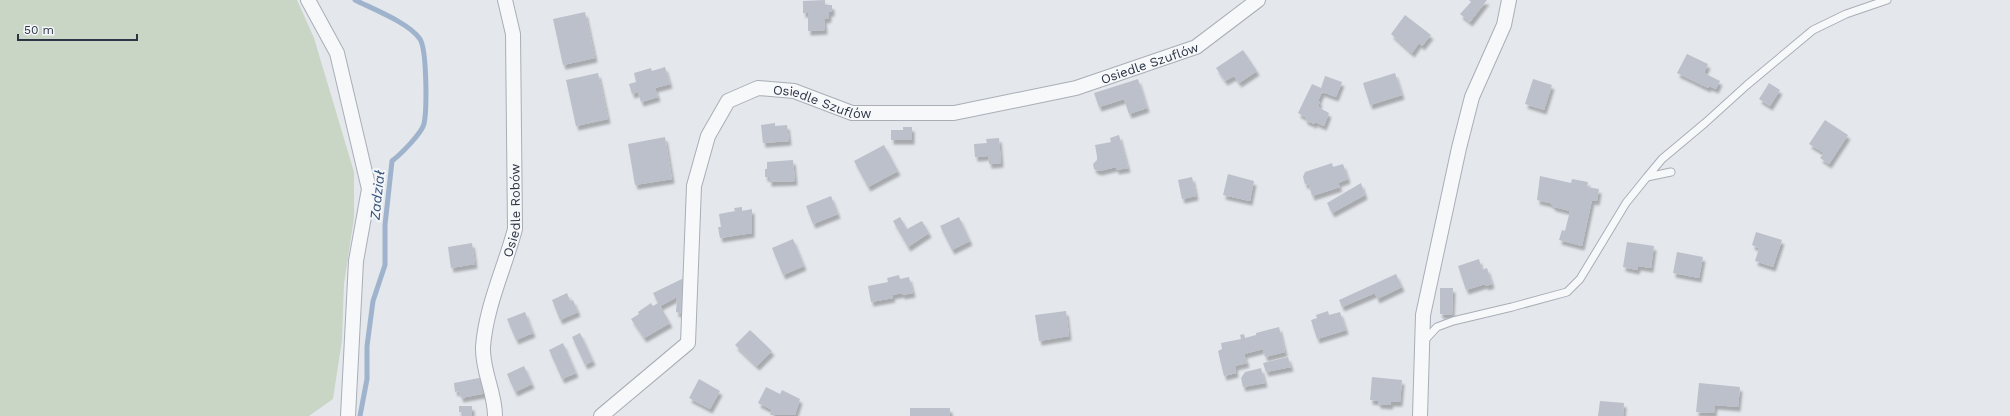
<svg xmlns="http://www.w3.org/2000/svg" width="2010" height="416" font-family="'Work Sans',sans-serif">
<defs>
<filter id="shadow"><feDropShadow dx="2.5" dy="4.5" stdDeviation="1" flood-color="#0004"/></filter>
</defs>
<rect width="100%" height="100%" fill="#e4e7ec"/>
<path fill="#c9d6c5" d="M0,0H297L314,38L354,172V218L344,284L342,340L333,399L309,416H0Z"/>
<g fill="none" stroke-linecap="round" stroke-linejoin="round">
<path stroke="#9fb4cc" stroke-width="5" d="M355,0C373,9 409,23 420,39C427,50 427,110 424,124C421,134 401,154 392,161L385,225V265L373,301L367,346V379L360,416"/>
</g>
<path fill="#bbc0ca" filter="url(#shadow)" d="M825,0V5H832V12H829V18L824,19L825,30L808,31V13H803V1Z
M1469,0H1487L1470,22L1460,14L1471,2Z
M585,12L595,58L563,65L553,19Z
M1405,15L1431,35L1422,46L1419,43L1412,53L1391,34Z
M1243,50L1257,71L1239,83L1234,76L1225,81L1216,68Z
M1687,54L1708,64L1704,73L1720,81L1716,89L1709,86L1708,88L1677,73Z
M665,67L670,84L655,88L658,97L641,102L638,92L632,94L629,84L636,82L634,73L651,68L652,71Z
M598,73L608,119L576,126L566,80Z
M1395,73L1402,95L1370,105L1363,83Z
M1325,76L1342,82L1336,97L1322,92L1318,101H1320L1318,107L1329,113L1324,126L1315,122L1314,124L1305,120V117L1298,113L1312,84L1321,88Z
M1138,79L1147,108L1129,114L1124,99L1099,107L1094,93Z
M1533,79L1552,85L1544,110L1525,104Z
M1769,83L1780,90L1770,106L1759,99Z
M1825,120L1848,135L1829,164L1820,158L1824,153L1809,144Z
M775,123V126L787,125L789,141L763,143L761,125Z
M903,127H912V140H891V130H903Z
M1119,135L1128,168L1116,170V167L1099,171L1094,169L1093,164L1097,160V156L1095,145L1111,142L1110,138Z
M665,137L672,179L635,185L628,144Z
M999,138L1001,163L989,164L988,156L975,157L974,144L987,143L986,139Z
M884,145L898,171L868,187L854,161Z
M793,160L795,181L769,182V177H765V169H767V162Z
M1332,163L1333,167L1343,164L1348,179L1338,183L1340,187L1312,196L1309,185L1305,184L1303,177L1305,172Z
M1228,174L1254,181L1250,201L1223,195Z
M1540,176L1571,183L1572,179L1588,182L1587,187L1599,189L1597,201L1592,200L1582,246L1559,240L1562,230L1565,231L1570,211L1554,207L1550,203L1537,200Z
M1192,177L1196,196L1182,199L1178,180Z
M1361,183L1365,195L1332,213L1327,203Z
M831,196L838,214L813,224L806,206Z
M742,207V211L752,209V233L720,238L718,227H721L719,214L735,211L734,208Z
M900,217L907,229L922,221L929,233L908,247L893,221Z
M959,217L970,241L952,250L940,226Z
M1756,232L1782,240L1773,267L1755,261L1759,248L1752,245Z
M793,239L804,266L783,275L772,248Z
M1627,242L1654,246L1651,268L1638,266L1637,270L1623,267Z
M472,243L475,264L451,268L448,247Z
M1677,252L1703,257L1699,278L1673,273Z
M1479,259L1482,270L1487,268L1492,284L1486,286L1485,284L1466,290L1458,266Z
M1396,274L1402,287L1377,299L1375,293L1342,307L1339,300Z
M899,275L900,279L909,277L913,293L902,295V293L892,295L893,298L871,302L868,286L888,282L887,278Z
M684,278L683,314L676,312L677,297L660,306L670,323L644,338L631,319L639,314L638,312L651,303L653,306L658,303L653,293Z
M1440,288H1453L1452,315L1440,314Z
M567,293L570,301L573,300L578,312L560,320L552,300Z
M1066,311L1069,336L1039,341L1035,315Z
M1328,311L1329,315L1340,312L1346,330L1317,339L1311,320L1317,318L1316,315Z
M525,312L533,333L516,340L507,319Z
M1279,327L1285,352L1265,357L1263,349L1244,354L1247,363L1235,366L1236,373L1224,376L1218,351L1222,349L1221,343L1241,339L1240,335L1244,334L1245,338L1256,335V333Z
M750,330L772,351L757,366L735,345Z
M580,333L593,361L585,365L572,337Z
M563,343L576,373L562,379L549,350Z
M1288,357L1291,367L1266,372L1263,363Z
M524,366L532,384L515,392L507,374Z
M1261,368L1265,383L1243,387L1241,378L1245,372Z
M484,377L487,393L461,398L459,391L455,392L454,383Z
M1372,377L1402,380L1400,402H1391L1390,405L1378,404V401L1370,400Z
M699,379L720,391L710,409L689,398Z
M1699,383L1740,387L1738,407L1715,405L1714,413L1696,412Z
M766,387L780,394L782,390L800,399L795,415H770L772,410L758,403Z
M1600,401L1624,403L1623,416H1598Z
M459,406H472V416H462V412H459Z
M910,408H950V416H910Z"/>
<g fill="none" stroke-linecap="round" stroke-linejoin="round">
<defs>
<path id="lane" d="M1647,177L1662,159L1705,123L1747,85L1813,30L1846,14L1887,0
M1423,342L1437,327L1453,321L1512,307L1567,292L1580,279L1626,203L1647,177L1671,172"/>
<g id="street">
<path d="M308,0L337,53L369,189L356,261L348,416"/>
<path id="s1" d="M495,416C495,392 482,371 483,347C486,306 505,267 515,229L513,34L505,0"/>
<path id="s2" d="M601,416L688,343L694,186L708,136L728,101L758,88L794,91L852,113H954L1076,88L1196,47L1258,0"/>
<path d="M1420,416L1423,315L1459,148L1472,97L1504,25L1509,0"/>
</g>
</defs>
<use href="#lane" stroke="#a9aeb7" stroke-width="9"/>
<use href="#street" stroke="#a9aeb7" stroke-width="16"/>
<use href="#lane" stroke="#f7f8fa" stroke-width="7"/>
<use href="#street" stroke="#f7f8fa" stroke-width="14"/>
</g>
<g text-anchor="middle" stroke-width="4" stroke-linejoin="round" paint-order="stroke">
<g font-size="13" fill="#2b3445" stroke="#f4f6f9">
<text dy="5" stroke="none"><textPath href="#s2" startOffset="798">Osiedle Szuflów</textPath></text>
<text dy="5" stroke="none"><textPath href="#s2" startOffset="462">Osiedle Szuflów</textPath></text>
<text dy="5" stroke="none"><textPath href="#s1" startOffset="211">Osiedle Robów</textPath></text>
</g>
<g font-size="14" font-style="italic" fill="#34527a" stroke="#f4f6f9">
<text transform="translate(377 195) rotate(-84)" y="5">Zadział</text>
</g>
</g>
<path d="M18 34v6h119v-6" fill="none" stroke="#2b3445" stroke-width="2"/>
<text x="24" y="34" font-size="12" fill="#2b3445" stroke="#f4f6f9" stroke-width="3" paint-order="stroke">50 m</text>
</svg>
